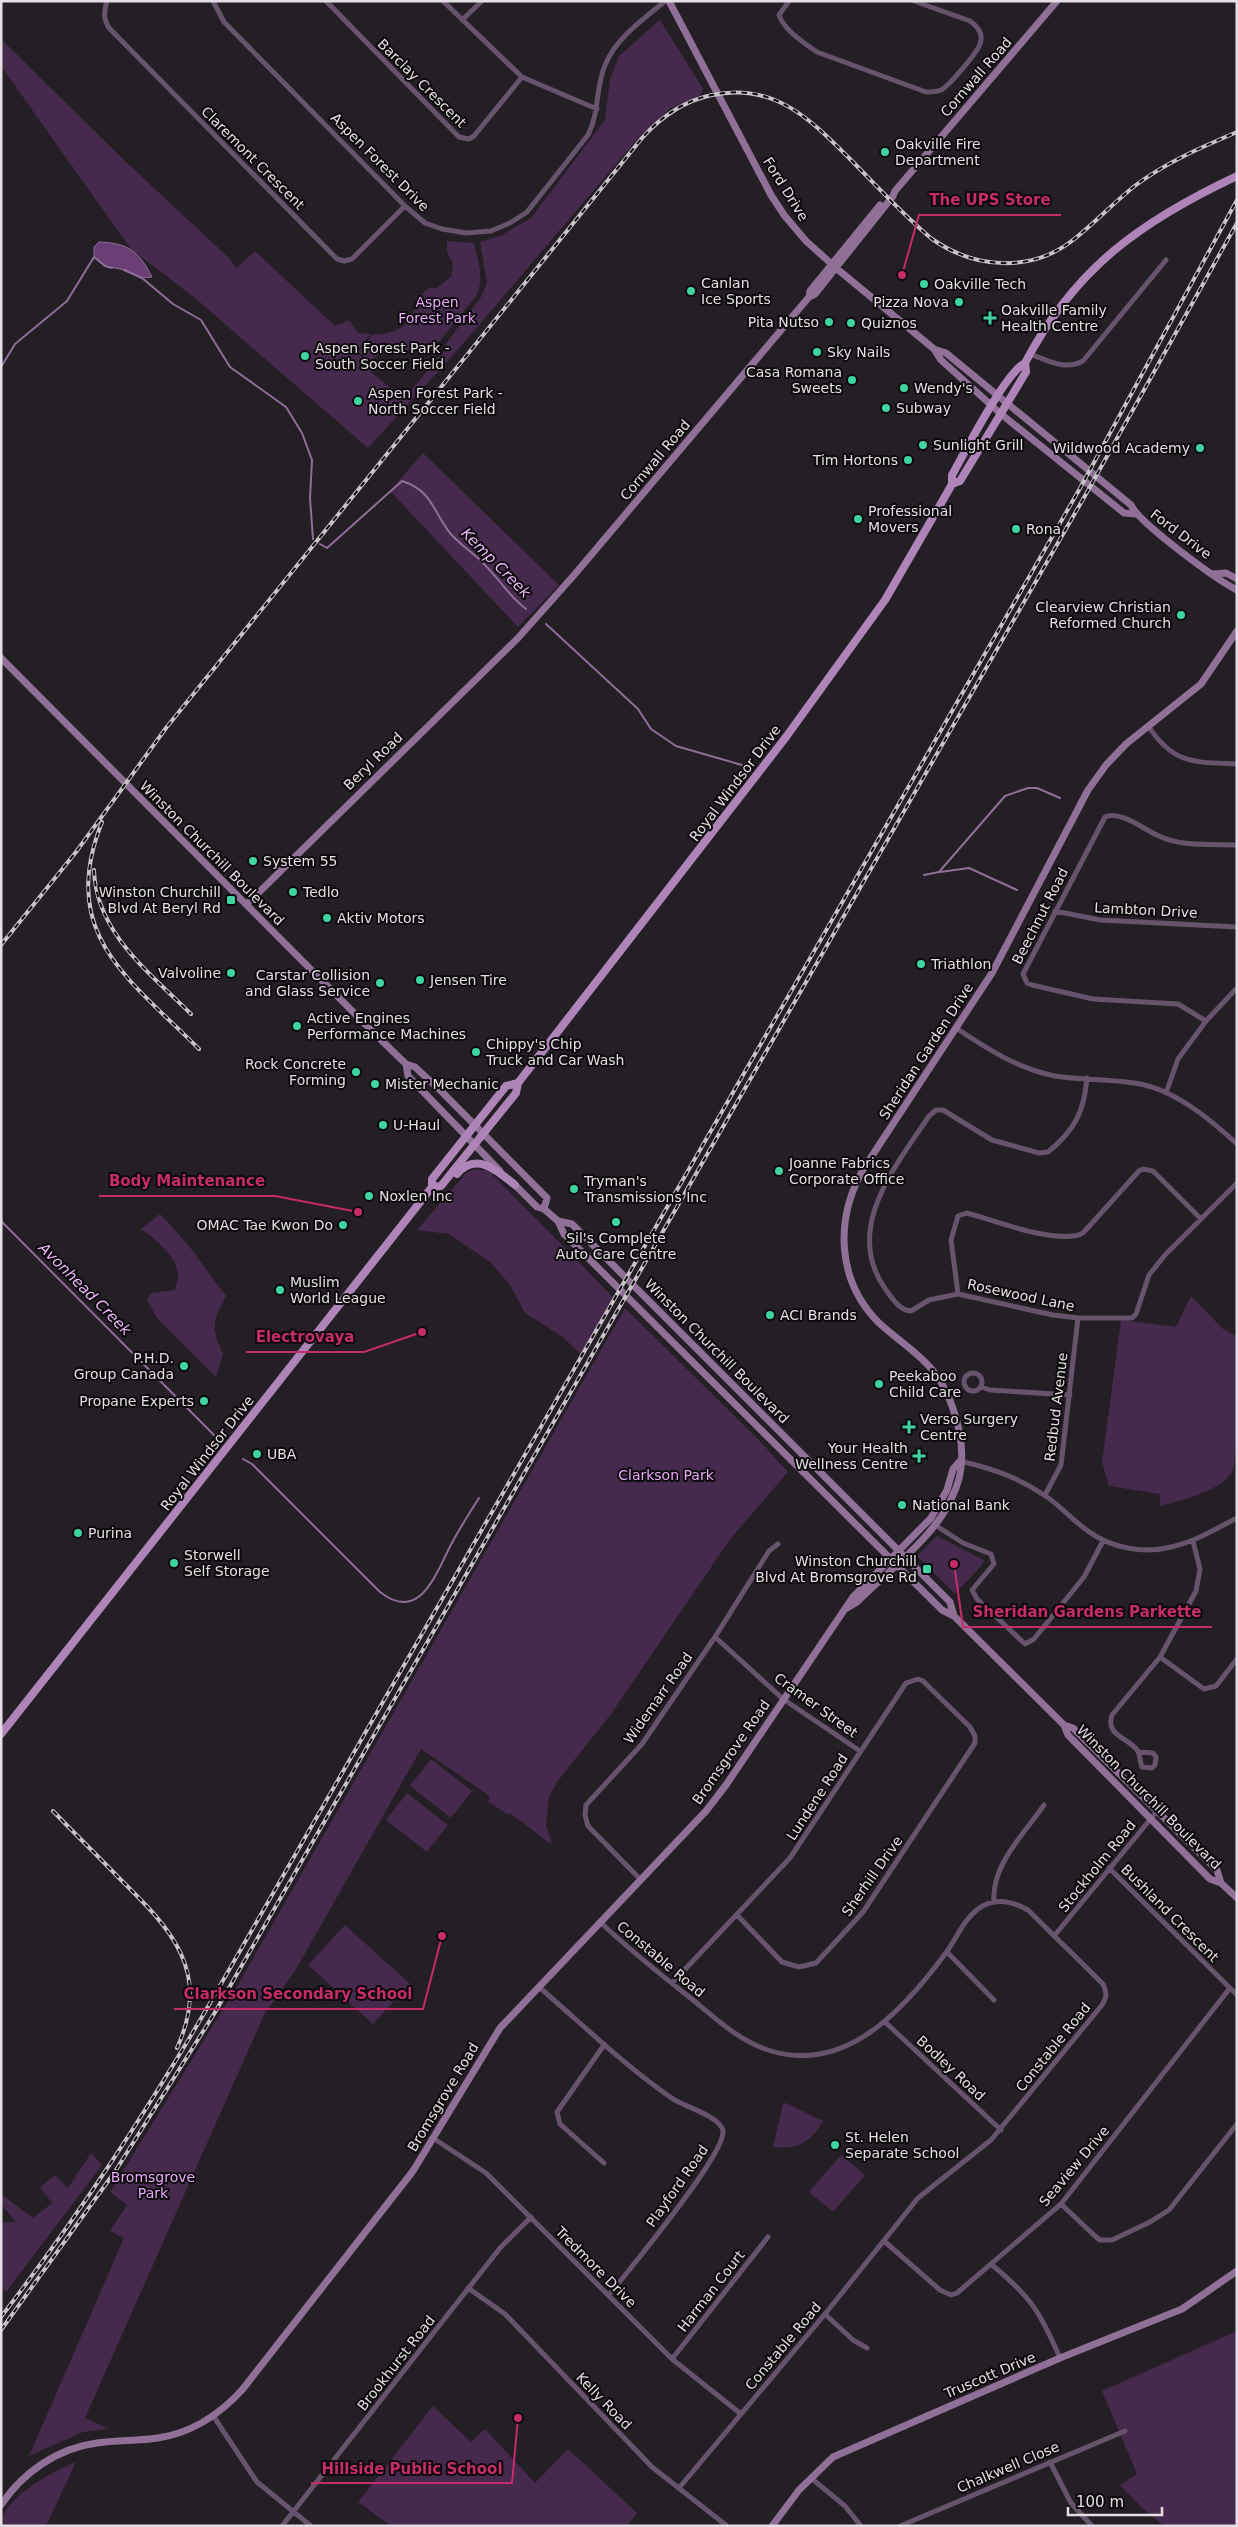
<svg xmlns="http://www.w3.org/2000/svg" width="1238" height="2527" font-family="'DejaVu Sans',sans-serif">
<rect width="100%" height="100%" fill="#241e25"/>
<path fill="#462a4d" d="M660,20L703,89L700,96L671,108L641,135L456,352L368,448L195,298L131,249L1,66V39L124,160L230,259L236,268L255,251L335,326L349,320L358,333L371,334L356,352L374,367L371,372L399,395L403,391L408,394L447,347L445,345L481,297L487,283L480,242L500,236L531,218L605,120L610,79L619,56Z
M447,241L474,243C478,261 485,279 476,296L439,342L424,354L421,349L380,353L371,361L358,352L373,334C395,336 416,323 416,299L429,288H437L451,277L453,263L447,252Z
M423,453L559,585L518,627L390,491Z
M475,1169L489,1171L613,1297L581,1355L563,1337L525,1313L510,1285L490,1262L449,1234L417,1230L466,1173Z
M160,1214L189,1246L226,1296C212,1322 211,1327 223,1354L216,1377L157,1318L147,1300L151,1293L175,1290C176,1286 178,1279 178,1274C177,1257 154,1238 141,1229Z
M1191,1296L1223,1329L1237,1336C1237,1359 1238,1455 1233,1470C1221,1492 1182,1500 1160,1506V1494L1109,1486L1102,1462L1121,1320L1176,1327Z
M625,1308L756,1437L788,1472L731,1538L611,1714L557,1782L549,1797L546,1824L552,1845L510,1813L509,1815L488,1802L490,1797L484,1792L421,1749L296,1969L264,2015L85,2418L109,2429L83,2432L29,2456L124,2238L110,2231L127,2205L110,2192L235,1990Z
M937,1536L984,1560L982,1565L955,1594L917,1556Z
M431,1759L472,1791L451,1818L410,1786Z
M407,1793L448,1825L427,1852L386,1820Z
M345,1925L410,1984L373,2024L308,1965Z
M786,2103L823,2121C812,2142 797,2150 773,2147L783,2104Z
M91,2153L102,2165L6,2292L1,2287V2222H16L1,2204V2194L33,2218L52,2203L40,2187L55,2175L68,2188Z
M841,2155L865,2175L833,2212L809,2192Z
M1237,2331V2526H1164L1141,2507L1120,2485L1137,2474L1102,2391Z
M433,2406L471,2442L485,2429L535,2483L568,2449L637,2513L627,2526H391L358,2502Z
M76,2462L46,2526H1C1,2498 54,2471 76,2462Z"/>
<path fill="#6b3e76" stroke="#8f6e97" d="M99,242C128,243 139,251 152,277L142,278L125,270L105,266L94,257V247Z"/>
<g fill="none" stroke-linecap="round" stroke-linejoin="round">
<path stroke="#8f6e97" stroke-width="2" d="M124,270L142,278L173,304L201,320L230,367L286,407L302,433L312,460L310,498L313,539
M1,367L15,344L67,301L94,257L105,266L112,268
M320,544L327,548L402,481C433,491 433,512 450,533C460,545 474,553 484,564C499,579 509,596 526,609
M546,624L638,709L651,729L676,746L742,765
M940,872L969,868L1017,890
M924,875L939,872L1005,796L1028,788H1037L1060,798
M1,1221L216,1437
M243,1459L252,1464L380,1592C422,1625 437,1569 453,1541C461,1526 470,1512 479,1498"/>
<path stroke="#67536c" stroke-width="5" d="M107,1C104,12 103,18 109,28L337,259L344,261L352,259L405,206
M213,1L224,22L405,206L425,223L442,229L466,233L491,231L510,223L527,212L588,135C600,112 595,86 606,63C617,37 644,19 665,1
M326,1L459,137L469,139L474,136L522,77
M443,1L522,77L597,109
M789,1L779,15C784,30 804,43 817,52L926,92C931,92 936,92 941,90C949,86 977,53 980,44C984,34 977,26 970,21L914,1
M462,20L482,1
M1030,354C1047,360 1065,371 1083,361L1166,260
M1149,727C1174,765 1195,762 1237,764
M1055,911L1100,920L1237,927
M1206,1021L1178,1004L1093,999L1032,985L1027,983L1023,974L1105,817C1121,810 1144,830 1159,836C1181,847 1212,844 1237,845
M956,1028C986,1048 1018,1069 1055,1076C1080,1080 1108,1079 1134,1083C1173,1088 1210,1119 1237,1144
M1087,1078C1084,1112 1075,1130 1048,1152L1039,1153L992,1140L943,1110H936L929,1116C896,1166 842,1229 886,1290C892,1298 900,1311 911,1311L929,1300L958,1294L1053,1315L1078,1318H1132L1136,1314L1149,1275L1165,1255L1237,1183
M1166,1093L1178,1059L1206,1021L1237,988
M958,1294L951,1240L958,1216L967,1213C993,1220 1059,1246 1083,1233L1139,1171L1143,1169L1153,1171L1201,1219
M964 1382a9 9 0 1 1 18 0a9 9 0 1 1-18 0Z
M981,1387L990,1390L1070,1395
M960,1461C990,1468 1018,1477 1044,1495C1060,1505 1072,1520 1088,1531C1111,1548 1143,1554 1171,1547C1195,1542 1215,1529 1237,1518
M1045,1495L1061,1465L1078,1318
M935,1525L963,1543L991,1554L994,1564L972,1590L977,1599L1025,1644L1034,1639L1084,1577L1103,1541
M715,1637L783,1699L860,1751
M1160,1657L1204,1689L1216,1686L1237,1659
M1138,1752L1153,1753L1156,1757L1155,1765L1152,1768L1142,1767C1140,1762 1140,1755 1138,1751C1128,1737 1105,1736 1112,1715L1160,1657L1196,1591L1200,1569L1193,1541
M1109,1868L1237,1995
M640,1879L588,1826L585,1815L586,1805L642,1744L715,1637L769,1551L778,1544
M994,1902C991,1865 1024,1834 1044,1805
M600,1922C630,1950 661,1975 693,2000C715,2018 737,2039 765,2049C843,2077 903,2011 945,1954C956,1940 963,1920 978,1909C994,1897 1012,1901 1028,1910L1103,1984C1107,1993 1107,1997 1102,2005L991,2140L918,2198L825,2314L679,2488
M1054,1936L1158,1810
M947,1952L994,2000
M672,1983L790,1858L906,1683L918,1679L923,1681L970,1727L975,1736V1743L863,1912L816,1963L799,1967L782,1962L737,1915
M539,1987C583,2025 625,2066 673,2099C685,2107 720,2116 723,2131C726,2154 628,2271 609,2295
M885,2022L1001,2130
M433,2138L486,2173L672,2359L741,2414
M604,2163L560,2124L557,2112L604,2045
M1061,2204L1096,2237L1100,2240H1112L1150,2222L1169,2210L1237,2124
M884,2241L940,2290L951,2295L957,2293L1061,2204L1230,1988
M992,2265C1032,2298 1040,2312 1060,2358
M468,2288L505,2314L652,2467L727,2526
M825,2314L853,2340L867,2348
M672,2359L768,2237
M214,2417L257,2482L311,2526
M1050,2462L1071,2503L1092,2526
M811,2478L845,2506L861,2526
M282,2526L500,2248L531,2217
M900,2526L1125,2431"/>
<path stroke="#907097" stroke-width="7" d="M669,1L771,195L784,215L806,241L836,268L934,349L941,360L1001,414L1124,513L1135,514
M809,297L810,291L880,205
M934,349L946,353L1131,505C1139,523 1217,580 1237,590
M1213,574L1226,573L1237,579
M1,658L379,1038L406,1064L415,1067L442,1092L547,1198L544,1209
M247,904L518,638L575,574L809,297L815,294L893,196L895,191L1057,1
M406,1064L408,1076L500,1171
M512,1182L537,1207L544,1209L558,1221L564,1234L942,1610L954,1616L1064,1725L1073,1728L1217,1870L1221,1883
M558,1221L572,1224L950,1602L954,1616
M847,1608L857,1602C885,1574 927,1542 946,1509C952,1498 958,1486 960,1474C967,1440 951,1388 927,1364C912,1348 894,1337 878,1322C836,1279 835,1218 864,1168L992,973L1088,790L1106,765L1126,744L1201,684L1237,631
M1064,1725L1068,1735L1210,1879L1221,1883L1237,1898
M1,2505C23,2472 58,2448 97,2443C117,2440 138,2441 158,2438C191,2433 220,2414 242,2390L413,2171L500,2028L706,1811L726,1785L853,1597L931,1518L947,1490L953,1469L960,1461
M772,2526L799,2490L833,2457L1060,2358L1182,2309L1237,2271"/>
<path stroke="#af85b9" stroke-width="8" d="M952,484L960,481L1026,372L1025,363
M457,1174C476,1151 498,1171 515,1185
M432,1187L441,1186L516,1093L518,1083L786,737L885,600L947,493L952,484V475C965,452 1005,373 1025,363C1075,268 1141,221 1237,176
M1,1734L432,1187V1179L506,1086L518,1083"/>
<defs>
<path id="rail" d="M102,822C58,934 127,977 199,1049
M94,870C96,933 150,973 191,1014
M1,945L76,852L166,728L642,138C661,117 683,101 712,95C774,82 810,119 850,159C877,186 903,215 932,239C975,269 1031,273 1073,240C1095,223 1114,202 1136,185C1167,162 1202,147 1237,132
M53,1811C75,1834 98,1856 120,1879C171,1929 212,1971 177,2048
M1,2317C76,2219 144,2116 206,2010L1079,490L1237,200
M1,2330L116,2170L214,2014L1086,494L1237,223"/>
</defs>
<use href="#rail" stroke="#c7c3c8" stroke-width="4"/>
<use href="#rail" stroke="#0c090c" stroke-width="2" stroke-dasharray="5.5" stroke-linecap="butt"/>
</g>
<g fill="#3fd4a2" stroke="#0c090c" stroke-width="2">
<circle cx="885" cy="152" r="5"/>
<circle cx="924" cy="284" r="5"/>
<circle cx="691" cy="291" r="5"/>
<circle cx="959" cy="302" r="5"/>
<path d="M987.5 310.5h5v5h5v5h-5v5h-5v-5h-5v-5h5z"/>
<circle cx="829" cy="322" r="5"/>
<circle cx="851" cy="323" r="5"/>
<circle cx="817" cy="352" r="5"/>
<circle cx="305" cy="356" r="5"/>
<circle cx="852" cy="380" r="5"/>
<circle cx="904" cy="388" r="5"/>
<circle cx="358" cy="401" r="5"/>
<circle cx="886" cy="408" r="5"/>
<circle cx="923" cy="445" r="5"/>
<circle cx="1200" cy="448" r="5"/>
<circle cx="908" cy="460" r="5"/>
<circle cx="858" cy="519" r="5"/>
<circle cx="1016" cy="529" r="5"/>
<circle cx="1181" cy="615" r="5"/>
<circle cx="253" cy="861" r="5"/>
<circle cx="293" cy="892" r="5"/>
<rect x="226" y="895" width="10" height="10" rx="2.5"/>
<circle cx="327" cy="918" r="5"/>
<circle cx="921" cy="964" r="5"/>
<circle cx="231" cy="973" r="5"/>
<circle cx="420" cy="980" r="5"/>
<circle cx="380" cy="983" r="5"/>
<circle cx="297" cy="1026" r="5"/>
<circle cx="476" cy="1052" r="5"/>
<circle cx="356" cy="1072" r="5"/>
<circle cx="375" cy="1084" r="5"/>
<circle cx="383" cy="1125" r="5"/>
<circle cx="779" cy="1171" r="5"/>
<circle cx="574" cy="1189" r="5"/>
<circle cx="369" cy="1196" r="5"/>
<circle cx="616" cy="1222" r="5"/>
<circle cx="343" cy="1225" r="5"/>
<circle cx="280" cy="1290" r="5"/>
<circle cx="770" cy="1315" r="5"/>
<circle cx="184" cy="1366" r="5"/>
<circle cx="879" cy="1384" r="5"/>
<circle cx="204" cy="1401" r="5"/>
<path d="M906.5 1419.5h5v5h5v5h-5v5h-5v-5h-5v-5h5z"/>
<circle cx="257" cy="1454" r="5"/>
<path d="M916.5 1448.5h5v5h5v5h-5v5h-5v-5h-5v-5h5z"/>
<circle cx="902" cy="1505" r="5"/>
<circle cx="78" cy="1533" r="5"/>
<circle cx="174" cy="1563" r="5"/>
<rect x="922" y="1564" width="10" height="10" rx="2.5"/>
<circle cx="835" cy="2145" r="5"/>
</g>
<g text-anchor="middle" stroke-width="4" stroke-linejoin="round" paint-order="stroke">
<g font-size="14" fill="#e3dfe4" stroke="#0c090c">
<text transform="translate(976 77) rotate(-49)" y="5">Cornwall Road</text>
<text transform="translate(422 83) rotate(45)" y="5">Barclay Crescent</text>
<text transform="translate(253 158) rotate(45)" y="5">Claremont Crescent</text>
<text transform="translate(380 162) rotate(45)" y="5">Aspen Forest Drive</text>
<text transform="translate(786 189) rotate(58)" y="5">Ford Drive</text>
<text transform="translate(655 460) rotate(-50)" y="5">Cornwall Road</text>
<text transform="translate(1181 534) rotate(37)" y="5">Ford Drive</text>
<text transform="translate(373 761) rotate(-44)" y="5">Beryl Road</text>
<text transform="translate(735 783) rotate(-53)" y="5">Royal Windsor Drive</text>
<text transform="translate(212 853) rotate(45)" y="5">Winston Churchill Boulevard</text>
<text transform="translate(1146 910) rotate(3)" y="5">Lambton Drive</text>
<text transform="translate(1040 916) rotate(-63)" y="5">Beechnut Road</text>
<text transform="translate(926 1051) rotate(-57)" y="5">Sheridan Garden Drive</text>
<text transform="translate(1021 1295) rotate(12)" y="5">Rosewood Lane</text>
<text transform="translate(717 1351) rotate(45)" y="5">Winston Churchill Boulevard</text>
<text transform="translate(1056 1407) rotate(-83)" y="5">Redbud Avenue</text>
<text transform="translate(207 1453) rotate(-52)" y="5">Royal Windsor Drive</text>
<text transform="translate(658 1698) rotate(-55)" y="5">Widemarr Road</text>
<text transform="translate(816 1705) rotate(36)" y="5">Cramer Street</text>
<text transform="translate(731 1752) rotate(-55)" y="5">Bromsgrove Road</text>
<text transform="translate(817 1797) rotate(-57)" y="5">Lundene Road</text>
<text transform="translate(1149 1797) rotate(45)" y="5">Winston Churchill Boulevard</text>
<text transform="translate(1097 1866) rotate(-51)" y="5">Stockholm Road</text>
<text transform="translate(872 1876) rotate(-55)" y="5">Sherhill Drive</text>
<text transform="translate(1170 1913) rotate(45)" y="5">Bushland Crescent</text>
<text transform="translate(661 1959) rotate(40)" y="5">Constable Road</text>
<text transform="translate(1053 2047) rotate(-51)" y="5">Constable Road</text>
<text transform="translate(951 2068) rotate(43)" y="5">Bodley Road</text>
<text transform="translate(443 2097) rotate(-59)" y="5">Bromsgrove Road</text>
<text transform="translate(1074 2166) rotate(-50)" y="5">Seaview Drive</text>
<text transform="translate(677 2186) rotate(-55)" y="5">Playford Road</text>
<text transform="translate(596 2267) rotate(45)" y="5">Tredmore Drive</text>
<text transform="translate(711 2291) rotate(-52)" y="5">Harman Court</text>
<text transform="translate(783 2346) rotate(-50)" y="5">Constable Road</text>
<text transform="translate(396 2363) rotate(-52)" y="5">Brookhurst Road</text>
<text transform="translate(990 2375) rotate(-23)" y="5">Truscott Drive</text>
<text transform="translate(604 2401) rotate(46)" y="5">Kelly Road</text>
<text transform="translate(1008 2467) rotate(-23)" y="5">Chalkwell Close</text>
</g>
<g font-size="14" fill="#e3dfe4" stroke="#0c090c" text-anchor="start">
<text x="895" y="149">Oakville Fire<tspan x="895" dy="16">Department</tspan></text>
<text x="701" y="288">Canlan<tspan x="701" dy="16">Ice Sports</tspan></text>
<text x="934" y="289">Oakville Tech</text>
<text x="949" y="307" text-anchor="end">Pizza Nova</text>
<text x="1001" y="315">Oakville Family<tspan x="1001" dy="16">Health Centre</tspan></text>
<text x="819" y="327" text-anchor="end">Pita Nutso</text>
<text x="861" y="328">Quiznos</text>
<text x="315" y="353">Aspen Forest Park -<tspan x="315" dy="16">South Soccer Field</tspan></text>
<text x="827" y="357">Sky Nails</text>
<text x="842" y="377" text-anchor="end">Casa Romana<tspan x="842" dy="16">Sweets</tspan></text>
<text x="914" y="393">Wendy's</text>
<text x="368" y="398">Aspen Forest Park -<tspan x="368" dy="16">North Soccer Field</tspan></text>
<text x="896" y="413">Subway</text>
<text x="933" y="450">Sunlight Grill</text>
<text x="1190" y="453" text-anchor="end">Wildwood Academy</text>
<text x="898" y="465" text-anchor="end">Tim Hortons</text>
<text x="868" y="516">Professional<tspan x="868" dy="16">Movers</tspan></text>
<text x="1026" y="534">Rona</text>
<text x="1171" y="612" text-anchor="end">Clearview Christian<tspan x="1171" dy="16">Reformed Church</tspan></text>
<text x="263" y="866">System 55</text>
<text x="221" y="897" text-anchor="end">Winston Churchill<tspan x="221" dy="16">Blvd At Beryl Rd</tspan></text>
<text x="303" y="897">Tedlo</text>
<text x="337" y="923">Aktiv Motors</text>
<text x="931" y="969">Triathlon</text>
<text x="221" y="978" text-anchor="end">Valvoline</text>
<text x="370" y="980" text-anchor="end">Carstar Collision<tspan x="370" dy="16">and Glass Service</tspan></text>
<text x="430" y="985">Jensen Tire</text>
<text x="307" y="1023">Active Engines<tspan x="307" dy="16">Performance Machines</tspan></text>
<text x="486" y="1049">Chippy's Chip<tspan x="486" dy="16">Truck and Car Wash</tspan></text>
<text x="346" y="1069" text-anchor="end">Rock Concrete<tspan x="346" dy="16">Forming</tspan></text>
<text x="385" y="1089">Mister Mechanic</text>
<text x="393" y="1130">U-Haul</text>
<text x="789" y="1168">Joanne Fabrics<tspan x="789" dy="16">Corporate Office</tspan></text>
<text x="584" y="1186">Tryman's<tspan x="584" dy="16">Transmissions Inc</tspan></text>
<text x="379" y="1201">Noxlen Inc</text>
<text x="333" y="1230" text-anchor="end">OMAC Tae Kwon Do</text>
<text x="616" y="1243" text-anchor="middle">Sil's Complete<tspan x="616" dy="16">Auto Care Centre</tspan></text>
<text x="290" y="1287">Muslim<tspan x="290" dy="16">World League</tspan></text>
<text x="780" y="1320">ACI Brands</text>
<text x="174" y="1363" text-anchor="end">P.H.D.<tspan x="174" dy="16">Group Canada</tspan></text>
<text x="889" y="1381">Peekaboo<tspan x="889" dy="16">Child Care</tspan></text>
<text x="194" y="1406" text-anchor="end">Propane Experts</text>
<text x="920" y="1424">Verso Surgery<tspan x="920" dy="16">Centre</tspan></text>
<text x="908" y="1453" text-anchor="end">Your Health<tspan x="908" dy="16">Wellness Centre</tspan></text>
<text x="267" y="1459">UBA</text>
<text x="912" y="1510">National Bank</text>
<text x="88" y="1538">Purina</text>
<text x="184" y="1560">Storwell<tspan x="184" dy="16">Self Storage</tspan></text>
<text x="917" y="1566" text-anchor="end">Winston Churchill<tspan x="917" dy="16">Blvd At Bromsgrove Rd</tspan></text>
<text x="845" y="2142">St. Helen<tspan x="845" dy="16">Separate School</tspan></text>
</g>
<g font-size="14" fill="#eaa8fb" stroke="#0c090c">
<text x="437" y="307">Aspen<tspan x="437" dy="16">Forest Park</tspan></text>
<text x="666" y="1480">Clarkson Park</text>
<text x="153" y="2182">Bromsgrove<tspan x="153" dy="16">Park</tspan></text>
</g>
<g font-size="15" font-style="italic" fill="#ecb6f9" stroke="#0c090c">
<text transform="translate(496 563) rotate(45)" y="5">Kemp Creek</text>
<text transform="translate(85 1289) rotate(45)" y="5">Avonhead Creek</text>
</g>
</g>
<path fill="none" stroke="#c52c69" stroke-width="2" d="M902 275L919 215H1061M358 1212L275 1196H99M422 1332L364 1352H246M954 1564L963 1627H1212M442 1936L423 2009H174M518 2418L512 2483H311"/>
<g fill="#c52c69" stroke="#0c090c" stroke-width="2">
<circle cx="902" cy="275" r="5"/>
<circle cx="358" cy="1212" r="5"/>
<circle cx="422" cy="1332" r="5"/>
<circle cx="954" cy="1564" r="5"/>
<circle cx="442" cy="1936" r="5"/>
<circle cx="518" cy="2418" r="5"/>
</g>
<g font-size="15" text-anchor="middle" font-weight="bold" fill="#c52c69" stroke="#0c090c" stroke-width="4" stroke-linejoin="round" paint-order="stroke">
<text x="990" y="205">The UPS Store</text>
<text x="187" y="1186">Body Maintenance</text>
<text x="305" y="1342">Electrovaya</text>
<text x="1087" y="1617">Sheridan Gardens Parkette</text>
<text x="298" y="1999">Clarkson Secondary School</text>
<text x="412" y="2474">Hillside Public School</text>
</g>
<rect width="1238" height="2527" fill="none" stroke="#e3dfe4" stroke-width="5"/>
<path d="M1068 2507v8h94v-8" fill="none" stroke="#e3dfe4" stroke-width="2.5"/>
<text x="1076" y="2507" font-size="15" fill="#e3dfe4" stroke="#0c090c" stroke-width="4" paint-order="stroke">100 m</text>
</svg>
